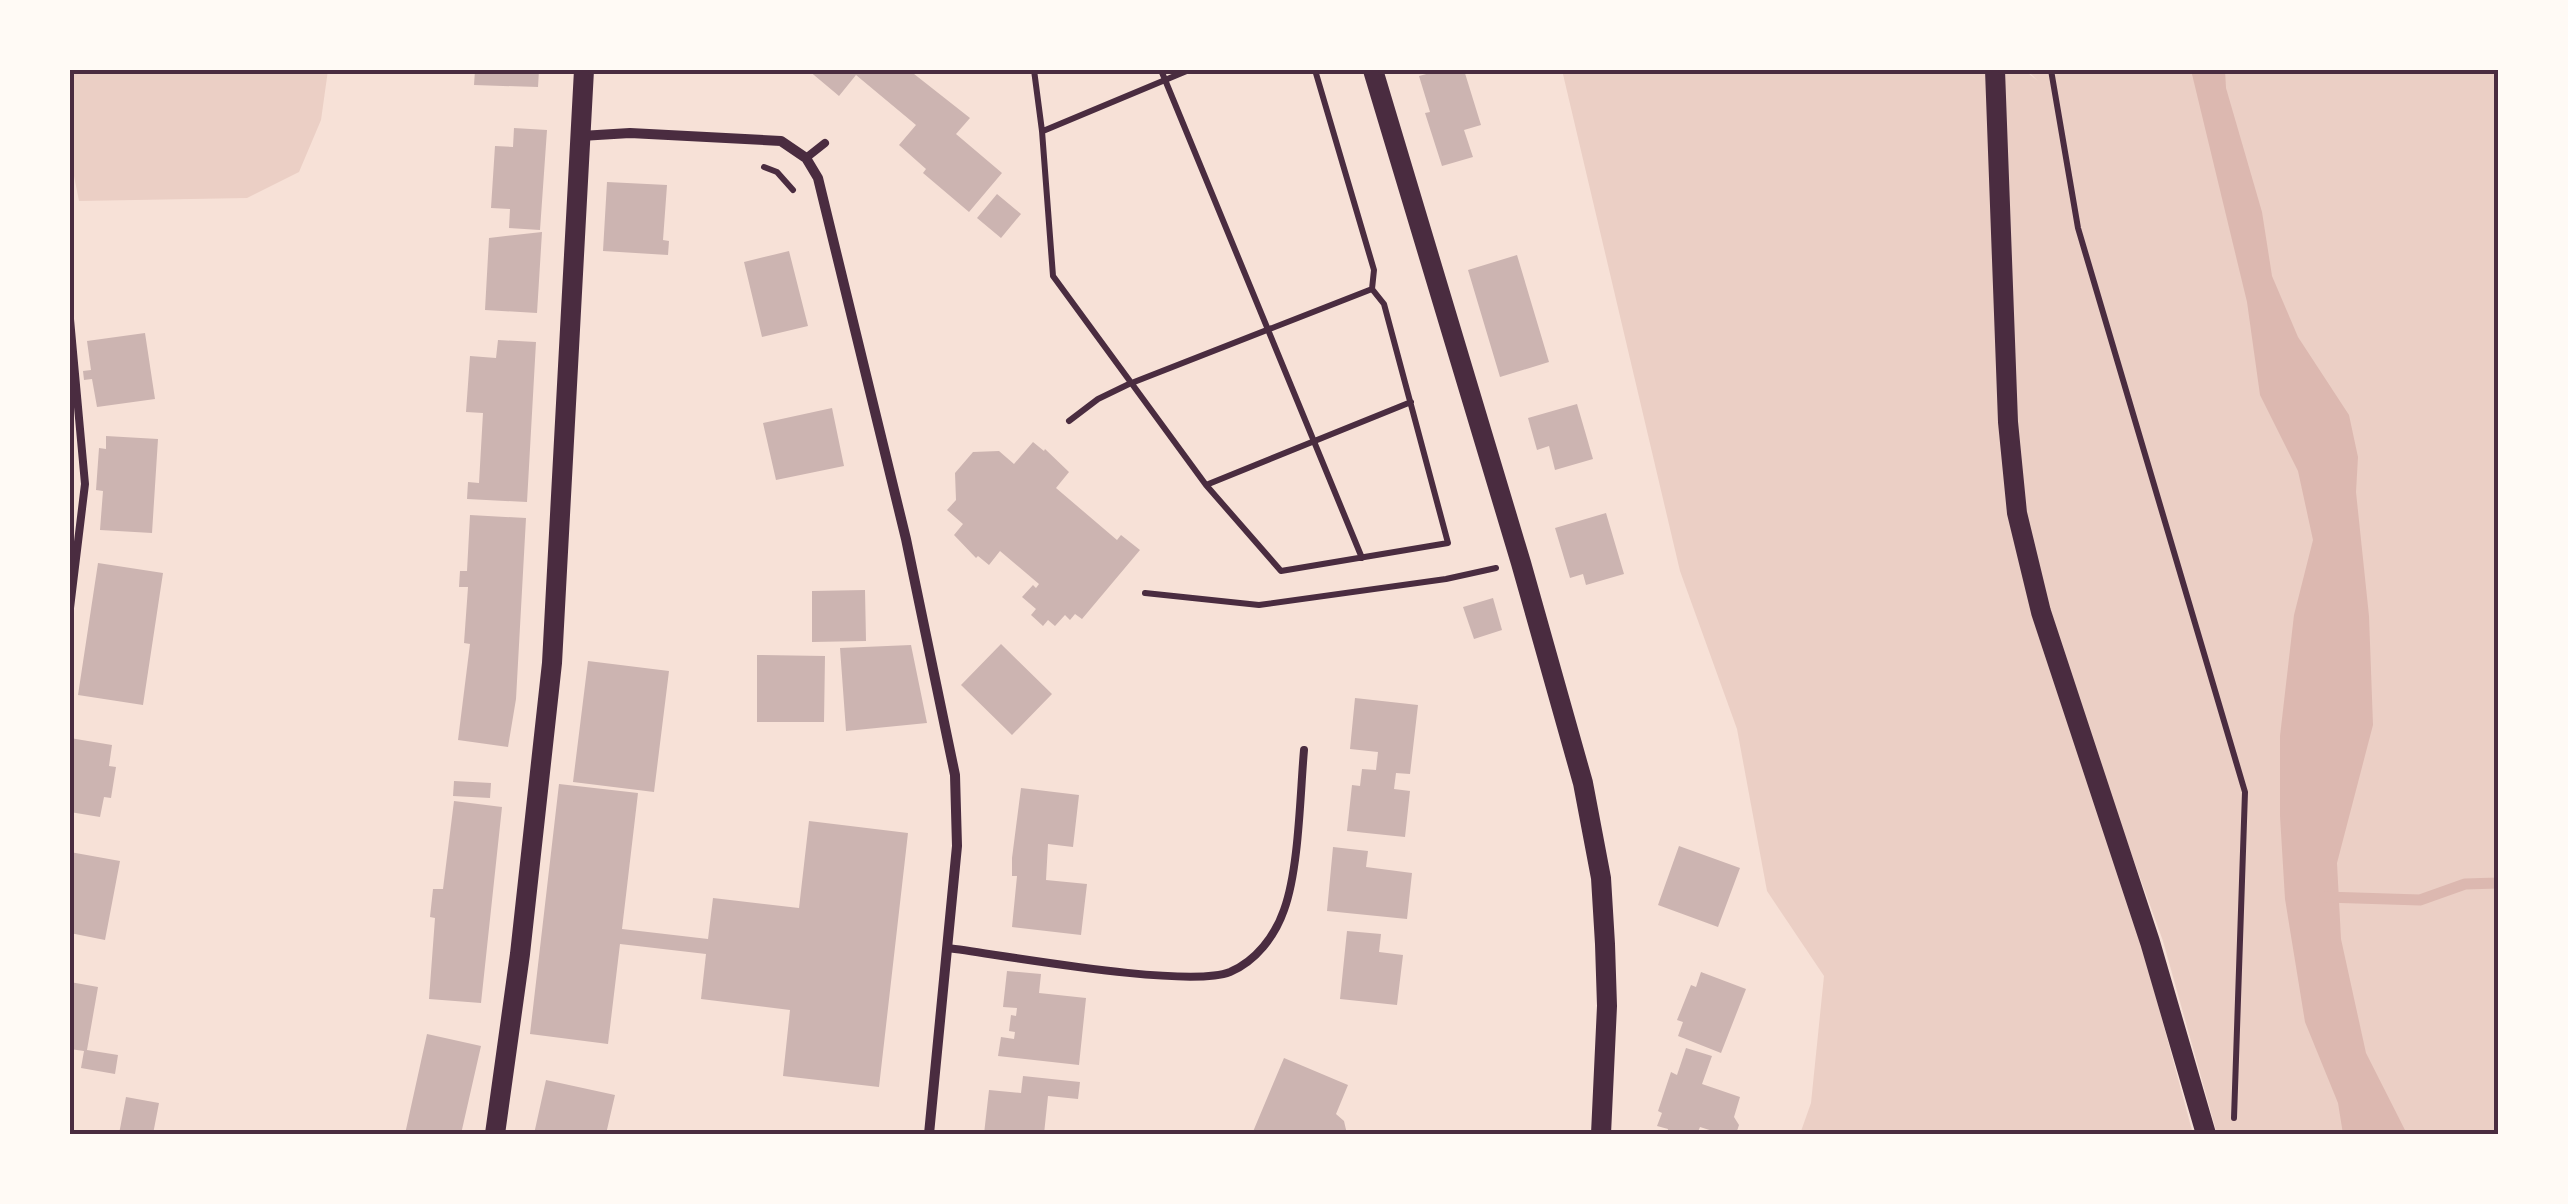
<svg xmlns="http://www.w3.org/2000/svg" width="2568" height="1204" font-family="'Noto Sans',sans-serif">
<rect width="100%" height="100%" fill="#f7e1d7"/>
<path fill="#ebcfc5" d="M70,70H328L321,120L299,172L247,198L79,201L70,156Z
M1562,70H1987L2010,512L2140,938L2193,1134H1800L1811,1103L1824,976L1767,891L1737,729L1680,571Z
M2002,70H2024L2038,81L2027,70H2498V1134H2217L2163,941L2093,748L2047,609L2023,513L2010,312Z"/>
<path fill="#dcb8b0" d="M2191,70H2225L2226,88L2262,212L2272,276L2298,337L2349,415L2358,457L2356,492L2369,616L2373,725L2337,863L2341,939L2366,1053L2407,1134H2343L2338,1103L2305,1022L2285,899L2280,816V736L2294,615L2313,540L2298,471L2260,395L2247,302Z"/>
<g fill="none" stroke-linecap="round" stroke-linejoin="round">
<path stroke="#dcb8b0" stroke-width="11" d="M2325,897L2420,900L2465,884L2498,883"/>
</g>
<path fill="#ccb4b1" d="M475,70H539L538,87L474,85Z
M620,70H663V74L620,73Z
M808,70H909L970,118L956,134L1002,173L969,212L923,173L926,169L899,145L916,125L856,75L839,96Z
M1441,70H1464L1481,125L1464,130L1473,157L1442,166L1425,113L1430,112L1419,76Z
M514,128L547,130L540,230L509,228L510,209L491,208L495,146L513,147Z
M607,182L667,185L663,240L669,241L668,255L603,251Z
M997,194L1021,214L1001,238L977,218Z
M542,232L537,313L485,310L489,238Z
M789,251L808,326L762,337L744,262Z
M1517,255L1549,362L1500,377L1468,270Z
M145,333L155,399L97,407L92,379L84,380L83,371L91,370L87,341Z
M498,340L536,342L527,502L467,499L468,482L479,483L483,413L466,412L470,356L496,358Z
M1577,404L1593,459L1555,470L1549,446L1537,450L1528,418Z
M832,408L844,466L776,480L763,423Z
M106,436L158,439L152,533L100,530L103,491L96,490L99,448L106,449Z
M1033,442L1044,451L1045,449L1069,472L1056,488L1117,540L1121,535L1140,550L1082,619L1075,614L1070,620L1065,615L1055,626L1048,620L1043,626L1031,615L1036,609L1022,597L1033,585L1036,588L1039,584L1000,551L989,565L978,556L976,558L954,535L963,524L947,510L956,500L955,473L973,452L999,451L1014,464Z
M1606,513L1624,574L1586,585L1583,574L1570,578L1555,528Z
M470,515L526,518L516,699L508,747L458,740L470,644L464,643L468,587H459L460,571H467Z
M98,563L163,573L143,705L78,695Z
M865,590L866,641L812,642V591Z
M1493,598L1502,630L1474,639L1463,607Z
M1001,644L1052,694L1012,735L961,685Z
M911,645L927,723L846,731L840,648Z
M757,655L825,656L824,722H757Z
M588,661L669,671L654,792L573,782Z
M1355,698L1418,705L1410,774L1396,773L1394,789L1410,791L1405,837L1347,831L1352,785L1360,786L1362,769L1376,770L1378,752L1350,749Z
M70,738L112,745L109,766L116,767L111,798L104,797L100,817L70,812Z
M454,781L491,783L490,798L453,796Z
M559,784L638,793L622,929L708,939L713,898L799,908L809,821L908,833L879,1087L783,1076L790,1010L701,999L706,954L620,944L608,1044L530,1034Z
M1021,788L1079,795L1073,847L1048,844L1046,880L1087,884L1081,935L1012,927L1017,876H1012V858Z
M454,801L502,807L481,1003L429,999L435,918L430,917L433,889H443Z
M1679,846L1740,868L1718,927L1658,905Z
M1333,847L1368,851L1366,867L1412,873L1407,919L1327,911Z
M70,852L120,861L105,940L70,933Z
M1347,931L1381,934L1379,952L1403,955L1397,1005L1340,999Z
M1007,971L1041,974L1039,993L1086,998L1079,1065L998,1056L1001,1037L1014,1039L1015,1032L1009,1031L1011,1015L1016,1016L1017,1008L1003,1007Z
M1701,972L1746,989L1721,1053L1678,1036L1683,1022L1677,1020L1691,985L1696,987Z
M70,982L98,987L87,1050L118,1055L115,1074L81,1068L84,1051L70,1049Z
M427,1034L481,1046L461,1134H405Z
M1686,1048L1712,1056L1702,1084L1740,1097L1734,1117L1739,1125L1736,1134H1722L1700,1127L1697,1134H1667L1668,1129L1657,1126L1662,1113L1658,1111L1671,1072L1677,1075Z
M1284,1058L1348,1085L1336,1114L1344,1121L1347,1134H1252Z
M1023,1076L1080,1082L1078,1099L1048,1096L1044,1134H984L989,1090L1021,1093Z
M546,1080L615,1095L606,1134H534Z
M126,1097L159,1103L153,1134H119Z"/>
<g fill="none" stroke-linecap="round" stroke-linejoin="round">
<path stroke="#4a2c40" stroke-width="6" d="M1034,70L1042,131L1053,276L1206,485L1281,571L1448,543L1384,304L1372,289L1374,270L1315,70
M1161,70L1362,558
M2051,70L2078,228L2245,792L2234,1118
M1043,131L1189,70
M764,167L777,172L793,190
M1069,421L1098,399L1129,384L1372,289
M1206,485L1411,402
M1145,593L1259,605L1446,579L1496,568"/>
<path stroke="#4a2c40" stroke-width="8" d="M806,158L825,143
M70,319L85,484L70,608
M948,948C1003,955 1187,989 1230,972C1256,961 1275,936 1284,910C1299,869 1300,795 1304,750"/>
<path stroke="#4a2c40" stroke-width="10" d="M581,136L630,133L781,141L806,158L818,178L906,539L955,775L957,846L929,1134"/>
<path stroke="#4a2c40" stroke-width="20" d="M1373,70L1521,563L1583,783L1601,878L1605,944L1607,1006L1601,1134
M1995,70L2008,422L2017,513L2041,612L2150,942L2206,1134
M495,1134L520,954L552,663L584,70"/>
</g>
<rect width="2568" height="1204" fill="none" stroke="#fffaf5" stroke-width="145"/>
<rect x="72" y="72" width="2424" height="1060" fill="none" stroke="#4a2c40" stroke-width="4"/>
</svg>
